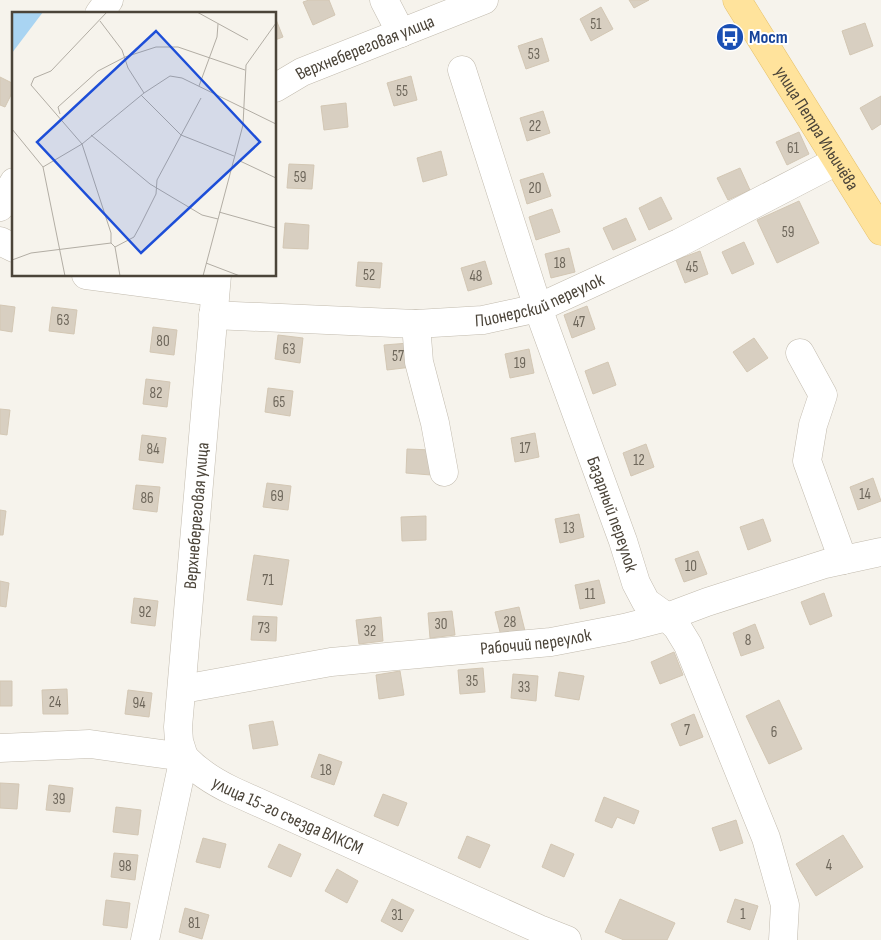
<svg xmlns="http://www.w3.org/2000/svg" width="881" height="940" font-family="'Sofia Sans Condensed',sans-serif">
<rect width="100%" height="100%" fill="#f6f3ec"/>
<path fill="#d8cfc1" stroke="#d3c7b4" d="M309,0H329L335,15L313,25L303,2Z
M629,0H649L634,8Z
M601,7L613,29L591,41L580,19Z
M275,17L283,37L275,40Z
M865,23L873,46L850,55L842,31Z
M542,38L549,61L526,69L518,46Z
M411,76L417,100L394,106L387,83Z
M0,77L14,84V89L5,107L0,105Z
M881,96V124L872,130L860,108Z
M346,103L348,127L324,130L321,106Z
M543,111L550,133L527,141L520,118Z
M799,132L809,154L787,165L776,142Z
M441,151L447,175L423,182L417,158Z
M289,164L314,165L312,189L287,188Z
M740,168L750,190L728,200L717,178Z
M543,173L551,196L527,204L520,180Z
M661,197L672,219L649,230L639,208Z
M799,201L819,243L777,263L757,220Z
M552,209L560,232L536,240L529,217Z
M626,218L636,240L613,250L603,228Z
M285,223L309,225L308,249L283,248Z
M744,242L754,264L732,274L722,252Z
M569,248L575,272L551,278L545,254Z
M700,251L708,274L685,283L676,260Z
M485,261L492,284L468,291L461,268Z
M358,262L382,263L380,288L356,286Z
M0,305L15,307L12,332L0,330Z
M587,306L595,329L572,338L564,315Z
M52,307L77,310L74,334L49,331Z
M153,327L177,330L174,355L150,352Z
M278,335L303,338L300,363L275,359Z
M754,338L768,358L747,372L733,352Z
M409,343L412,367L387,370L384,345Z
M529,349L534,373L510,378L505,354Z
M608,362L616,385L593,394L585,371Z
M146,379L170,382L167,407L143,404Z
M268,388L293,391L290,416L265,412Z
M0,409L10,410L7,435L0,434Z
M535,433L539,457L515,462L511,438Z
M142,435L166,438L163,463L139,460Z
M646,444L654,467L631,476L623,453Z
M407,449L432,450L431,475L406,473Z
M873,478L881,501L858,510L850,487Z
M267,483L291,486L288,510L263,507Z
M136,485L160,487L157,512L133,509Z
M0,510L6,511L3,535H0Z
M579,514L584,537L560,543L555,519Z
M426,516V540L402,541L401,517Z
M763,519L771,541L748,550L740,527Z
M698,551L707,574L684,582L675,559Z
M254,555L289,560L282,605L247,600Z
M599,580L605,603L580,609L575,585Z
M0,581L9,583L6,607L0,606Z
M824,593L832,616L810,625L801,602Z
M134,598L158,601L155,626L131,623Z
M519,607L525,631L501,636L495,612Z
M452,611L455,635L430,638L428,613Z
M253,616L277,617L276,641L251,640Z
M381,617L383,641L359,644L356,620Z
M755,624L764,648L741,656L733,633Z
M674,652L683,675L660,684L651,662Z
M483,668L485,692L460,694L458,670Z
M400,671L404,695L379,699L376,675Z
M559,672L584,676L579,700L555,696Z
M513,674L538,676L536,701L511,698Z
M0,681H12V706H0Z
M67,689L68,714H43L42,690Z
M128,690L152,693L149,717L125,714Z
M779,700L802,749L769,764L746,716Z
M694,714L703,737L680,746L671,724Z
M273,721L278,745L253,749L249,725Z
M319,754L342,762L334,785L311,777Z
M0,783L19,784L17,809L0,808Z
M49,785L73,788L70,812L46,810Z
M383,794L407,803L398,826L374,816Z
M604,797L639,811L634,824L617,817L612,828L595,821Z
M116,807L141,810L138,835L113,832Z
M736,820L743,843L720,851L712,828Z
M843,835L863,867L816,896L796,864Z
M467,836L490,845L480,868L458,858Z
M203,838L226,844L220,868L196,862Z
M279,844L301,854L291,877L268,867Z
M551,844L574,854L564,877L542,867Z
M114,853L138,855L135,880L111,877Z
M337,869L358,881L347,903L325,891Z
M392,899L414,910L402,932L381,921Z
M620,899L675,923L667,940H624L605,932Z
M735,899L758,906L750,930L727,922Z
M106,900L130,903L127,928L103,925Z
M185,908L209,915L202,939L179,932Z"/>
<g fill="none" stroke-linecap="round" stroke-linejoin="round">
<defs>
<g id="minor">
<path d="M384,0L401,33"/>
<path d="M99,14L109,0"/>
<path id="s1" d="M462,70L538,308L623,541L636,583L646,602L667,617L677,627L688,645L766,838L785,905L783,940"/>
<path id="s2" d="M275,88L302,72L484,0"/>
<path d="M0,207L14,182"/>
<path d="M0,241L14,248"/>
<path d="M86,275L215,292"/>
<path id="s3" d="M213,315L416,324L483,320L538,308L679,243L837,161"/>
<path d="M416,324L419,362L435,423L444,472"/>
<path d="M800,353L823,395L813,425L807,461L843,560"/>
<path id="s4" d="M183,689L331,662L551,642L624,628L667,617L707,602L825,564L881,552"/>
<path id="s5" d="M0,748L90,744L184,757C198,772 214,782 233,791L539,929L567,940"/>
<path id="s6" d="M145,940L184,757L179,741L178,727L217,275"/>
</g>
<g id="major">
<path id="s7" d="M737,0L881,231"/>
</g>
</defs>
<use href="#minor" stroke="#c2bbae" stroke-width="29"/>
<use href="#major" stroke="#e6c16a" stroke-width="29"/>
<use href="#minor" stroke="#fff" stroke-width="28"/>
<use href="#major" stroke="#ffe39c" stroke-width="28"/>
</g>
<defs>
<symbol id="bus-disc" viewBox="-11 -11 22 22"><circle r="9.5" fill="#1a4fb4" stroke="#fff"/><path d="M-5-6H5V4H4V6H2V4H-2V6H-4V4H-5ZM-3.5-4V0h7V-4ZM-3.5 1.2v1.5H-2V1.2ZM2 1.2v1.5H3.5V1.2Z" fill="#fff"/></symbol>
</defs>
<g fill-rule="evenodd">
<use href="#bus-disc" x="714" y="21" width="32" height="32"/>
</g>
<g text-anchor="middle" stroke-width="4" stroke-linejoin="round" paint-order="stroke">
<g font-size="15" fill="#6e675b">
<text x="596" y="29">51</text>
<text x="534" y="59">53</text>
<text x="402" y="96">55</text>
<text x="535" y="131">22</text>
<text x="793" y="153">61</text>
<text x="300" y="182">59</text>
<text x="535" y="193">20</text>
<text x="788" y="237">59</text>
<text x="560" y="268">18</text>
<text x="692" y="272">45</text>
<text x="369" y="280">52</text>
<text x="476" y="281">48</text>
<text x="63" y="325">63</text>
<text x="579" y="327">47</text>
<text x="163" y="346">80</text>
<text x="289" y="354">63</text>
<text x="398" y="361">57</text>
<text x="520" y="368">19</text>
<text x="156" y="398">82</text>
<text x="279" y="407">65</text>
<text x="525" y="453">17</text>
<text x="153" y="454">84</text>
<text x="639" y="465">12</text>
<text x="865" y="499">14</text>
<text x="277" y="501">69</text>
<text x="147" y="503">86</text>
<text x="569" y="533">13</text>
<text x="691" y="571">10</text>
<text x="268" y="585">71</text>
<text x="590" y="599">11</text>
<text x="145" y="617">92</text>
<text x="510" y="627">28</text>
<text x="441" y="629">30</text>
<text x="264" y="633">73</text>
<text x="370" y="636">32</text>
<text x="748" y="645">8</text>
<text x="472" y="686">35</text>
<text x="524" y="692">33</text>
<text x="55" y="707">24</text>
<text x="139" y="708">94</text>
<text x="687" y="735">7</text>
<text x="774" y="737">6</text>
<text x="326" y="775">18</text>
<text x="59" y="804">39</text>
<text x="829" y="870">4</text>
<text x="125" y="871">98</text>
<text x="743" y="919">1</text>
<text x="397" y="920">31</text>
<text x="194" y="928">81</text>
</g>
<g font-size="18" font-weight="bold" fill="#164399" stroke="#fff" text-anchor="start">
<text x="749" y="43">Мост</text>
</g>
<g font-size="18" fill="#4b4439" stroke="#fff">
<text dy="6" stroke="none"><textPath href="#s2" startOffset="99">Верхнебереговая улица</textPath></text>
<text dy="6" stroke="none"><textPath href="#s7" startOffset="151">улица Петра Ильичёва</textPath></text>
<text dy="6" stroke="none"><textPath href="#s3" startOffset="330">Пионерский переулок</textPath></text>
<text dy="6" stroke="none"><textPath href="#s1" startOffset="469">Базарный переулок</textPath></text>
<text dy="6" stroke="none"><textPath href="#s6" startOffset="430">Верхнебереговая улица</textPath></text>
<text dy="6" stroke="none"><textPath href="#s4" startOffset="356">Рабочий переулок</textPath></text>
<text dy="6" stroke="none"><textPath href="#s5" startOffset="305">улица 15-го съезда ВЛКСМ</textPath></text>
</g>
</g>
<g transform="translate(12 12)">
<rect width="264" height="264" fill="#f6f3ec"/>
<path d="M0,0H31L0,41Z" fill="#a9d4f2"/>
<path fill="none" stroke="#b2ada4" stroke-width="1" d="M95,0L39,59L22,66L19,73L70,132L99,221V231L103,235L108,264M185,0L236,28M88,9L110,38L116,56L132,81M187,74L205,25L206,12M129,83L169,123L222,144M48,102L46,95L86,59L113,45L144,35H166L233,58M0,117L31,155L53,264M79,123L138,172L190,203L206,207M228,149L264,166M31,155L70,132L132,81L158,64L170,66L264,112M207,200L264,216M103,235L122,225L128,214L144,182L145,168L189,86M0,248L19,241L99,231M194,251L228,264M191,264L231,113L234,53L264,11"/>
<path fill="#1d4ed8" fill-opacity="0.15" stroke="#1d4ed8" stroke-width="2.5" d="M144,19L248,130L129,241L25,130Z"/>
<rect width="264" height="264" fill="none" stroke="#4b4439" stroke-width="2.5"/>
</g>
</svg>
